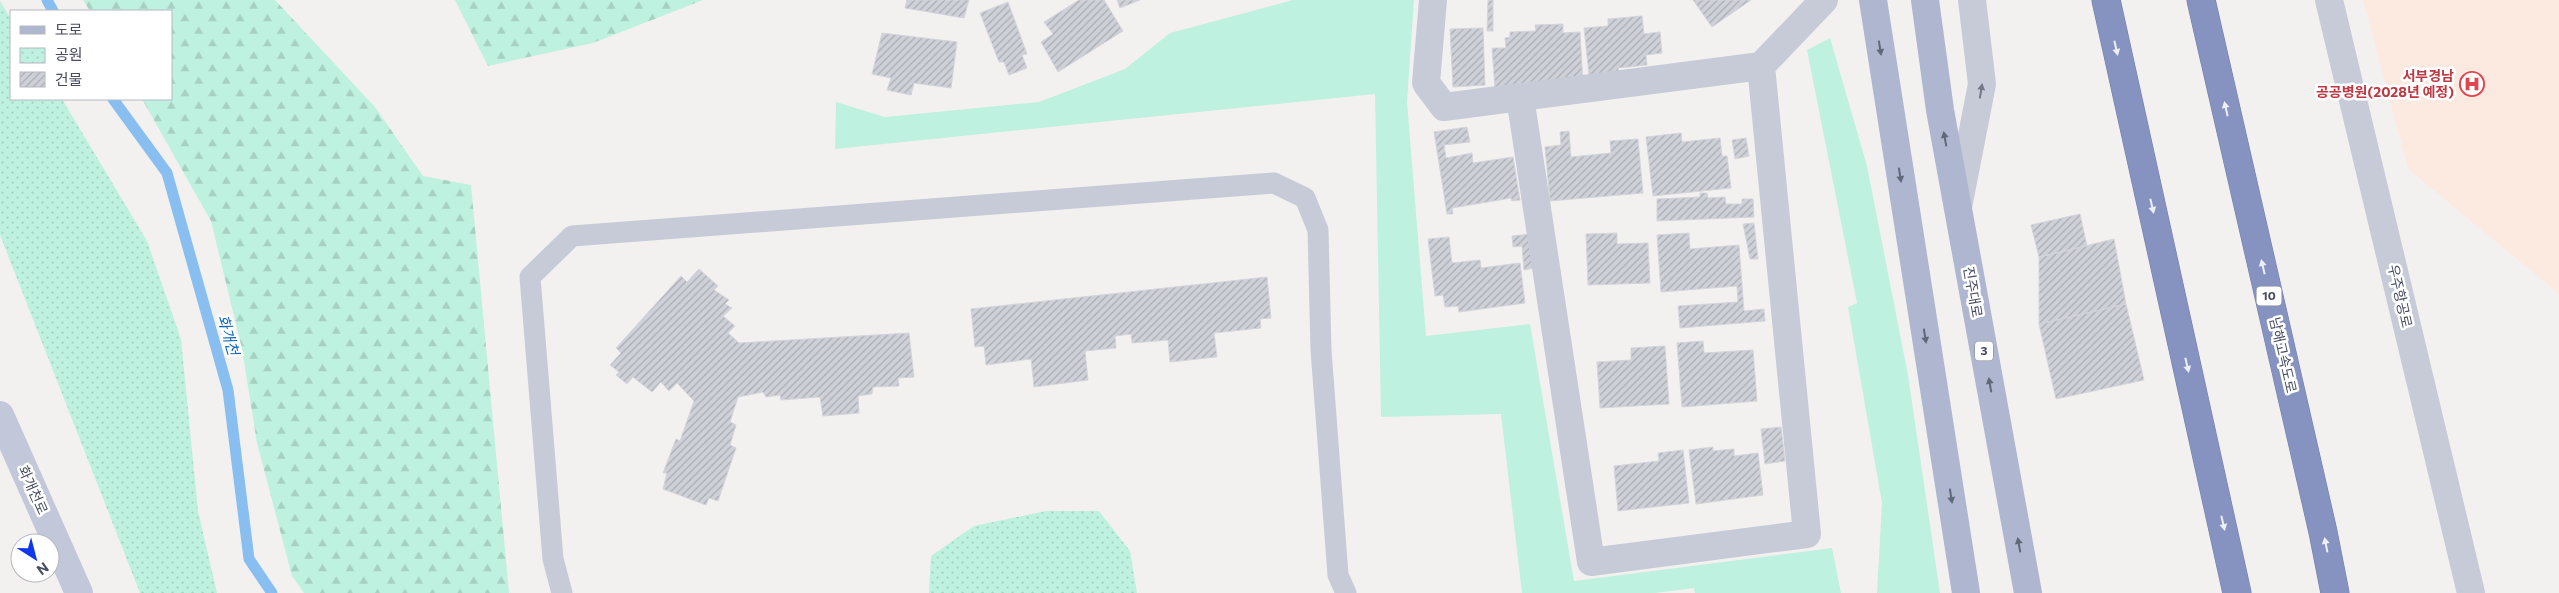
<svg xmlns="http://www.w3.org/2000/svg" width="2559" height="593" font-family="Commissioner,'Noto Sans KR',sans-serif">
<defs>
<pattern id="forest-firs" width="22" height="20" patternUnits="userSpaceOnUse" patternTransform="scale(1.25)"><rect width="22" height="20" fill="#bef1df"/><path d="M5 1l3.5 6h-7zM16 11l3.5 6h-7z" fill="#a5d0c2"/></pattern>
<pattern id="park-dots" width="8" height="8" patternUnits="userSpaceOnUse" patternTransform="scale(1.25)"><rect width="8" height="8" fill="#bef1df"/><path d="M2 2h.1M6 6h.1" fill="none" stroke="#a5d0c2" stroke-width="1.8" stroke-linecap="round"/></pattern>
<pattern id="building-hatch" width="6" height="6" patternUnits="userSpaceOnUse" patternTransform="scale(1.25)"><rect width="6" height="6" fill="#cfd1d8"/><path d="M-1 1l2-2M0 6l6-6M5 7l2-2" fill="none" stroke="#aaacb2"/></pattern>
</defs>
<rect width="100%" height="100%" fill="#f3f1f0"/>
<path fill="#fceae1" d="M2363,0H2559V294L2408,169Z"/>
<path fill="#bef1df" d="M1293,0H1414L1407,102L1426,336L1530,324L1574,581L1832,548L1841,593H1695L1694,588L1655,593H1522L1501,414L1381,417L1375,94L835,149L836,102L885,117L1039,102L1125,69L1170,33Z
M1830,38L1867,166L1908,375L1940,593H1877L1882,503L1848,307L1857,303L1807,50Z"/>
<path fill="url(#forest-firs)" d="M83,0H275L375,107L423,176L471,185L509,593H304L292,576L257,443L242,349L211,221L142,99H171V11H90Z
M455,0H703L593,43L488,66Z"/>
<path fill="url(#park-dots)" d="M0,1L11,19V99H62L147,241L181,339L198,511L217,593H140L0,235Z
M1046,511H1099L1130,551L1137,593H929L931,556L974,526Z"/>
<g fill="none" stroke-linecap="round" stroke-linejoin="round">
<path stroke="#89bff0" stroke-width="11" d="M47,0L53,11
M113,99L167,173L228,390L249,559L272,593"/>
</g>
<path fill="url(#building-hatch)" stroke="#d4d4dc" d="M907,0H969L964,18L905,8Z
M1079,0H1104L1123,31L1058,72L1041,42L1053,34L1044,22Z
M1117,0H1140L1120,8Z
M1488,0H1493V31H1487Z
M1693,0H1751L1712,27Z
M1008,2L1027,54L1022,55L1027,68L1009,75L1004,62H999L980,13Z
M1642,16L1644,34L1660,32L1662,53L1646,55L1647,65L1618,68L1619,72L1589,75L1584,28L1608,26V19Z
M1563,24V33L1580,32L1583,83L1495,89L1492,48H1506L1505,38L1510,37V32L1536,31L1535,25Z
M1483,28L1485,85L1453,87L1450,29Z
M882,33L957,42L951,88L914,83L911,95L887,90L891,78L872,74Z
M1467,127L1470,142L1444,145L1446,158L1472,153L1473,163L1513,157L1520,200L1512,201L1511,198L1452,208L1453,214H1447L1434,132Z
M1569,131L1571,157L1611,153L1610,141L1638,139L1643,193L1550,201L1545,147L1561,145L1560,132Z
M1681,133L1682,142L1720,138L1722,156H1727L1731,188L1653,196L1646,137Z
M1746,138L1749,156L1735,159L1732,140Z
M1700,193H1707L1708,198L1725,197L1726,204H1742V199H1753L1754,217L1657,221V199L1700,197Z
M2080,214L2087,246L2039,257L2031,225Z
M1754,223L1758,259H1750L1743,224Z
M1617,233V244L1648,243L1650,283L1588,285L1586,234Z
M1689,233L1690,249L1739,245L1744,311L1764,309L1765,321L1680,328L1678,306L1738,302L1737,286L1661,292L1657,235Z
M1530,234L1534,268L1524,270L1522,246L1513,247L1512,236Z
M1449,237L1452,263L1480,260L1481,268L1520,263L1525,303L1459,312L1458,306L1445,307L1443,295L1435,296L1428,239Z
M2114,239L2126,304L2039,324V257Z
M699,269L718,286L714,290L729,300L725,304L732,308L723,316L735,326L728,333L739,343L909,333L914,377L898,378L899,386L873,387L872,394L858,396L859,413L823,416L820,397L781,400L780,395L766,397L763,392L738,397L730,422L736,425L730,445L736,448L718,501L709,498L706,505L663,489L667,473H663L676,439L680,441L694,401L677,383L669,391L661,382L652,392L633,377L627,384L616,375L619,372L610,365L621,353L616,348L681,276L687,282Z
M1267,277L1271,318L1260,319L1261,328L1214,333L1217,357L1170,362L1168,340L1132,343L1131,334L1115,336L1116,348L1085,351L1088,380L1034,387L1031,359L986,365L984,346L975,347L971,309Z
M2126,304L2144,380L2056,399L2039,324Z
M1703,341L1704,353L1753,350L1757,401L1682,407L1677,343Z
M1665,346L1669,404L1600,408L1597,362L1631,360V348Z
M1781,427L1785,461L1765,464L1761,429Z
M1713,447V451L1734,449V456L1758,453L1763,495L1696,504L1689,450Z
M1683,450L1689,503L1618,511L1614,466L1659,461L1658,453Z"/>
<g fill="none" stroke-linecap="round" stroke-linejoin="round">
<defs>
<path id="highway" d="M2106,0L2237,593
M2201,0L2323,532L2335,593"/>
</defs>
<use href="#highway" stroke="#717ead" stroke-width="29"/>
<path stroke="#c7cbd8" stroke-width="21" d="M562,593L553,559L530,277L572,236L1274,183L1305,198L1318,230L1321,350L1338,575L1346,593"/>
<path stroke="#c7cbd8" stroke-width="28" d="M1433,0L1426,83L1444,107L1761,66L1824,0
M2329,0L2471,593
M1520,97L1591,562L1807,534L1761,66
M1958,207L1982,84L1972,0"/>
<path stroke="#c2c7da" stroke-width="28" d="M0,415L79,593"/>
<path stroke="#afb7d0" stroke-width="28" d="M1873,0L1966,593
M1925,0L1940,110L2028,593"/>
<use href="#highway" stroke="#8693c1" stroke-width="28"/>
</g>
<defs><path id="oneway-solid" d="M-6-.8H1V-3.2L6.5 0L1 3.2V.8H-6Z" transform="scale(1.25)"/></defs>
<g fill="#61687b">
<use href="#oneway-solid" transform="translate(1880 48) rotate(81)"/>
<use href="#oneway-solid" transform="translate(1945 139) rotate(-100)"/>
<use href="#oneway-solid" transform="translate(1900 175) rotate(81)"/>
<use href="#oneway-solid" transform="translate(1925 336) rotate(81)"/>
<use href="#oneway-solid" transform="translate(1990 385) rotate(-100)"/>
<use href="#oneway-solid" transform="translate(1951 496) rotate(81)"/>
<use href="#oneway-solid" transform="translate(2019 545) rotate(-100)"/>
</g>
<g fill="#edeff6">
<use href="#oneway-solid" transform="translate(2116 48) rotate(77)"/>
<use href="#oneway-solid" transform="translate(2226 109) rotate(-103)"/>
<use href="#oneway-solid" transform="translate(2152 206) rotate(77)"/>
<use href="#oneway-solid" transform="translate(2263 267) rotate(-103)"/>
<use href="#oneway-solid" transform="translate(2187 365) rotate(77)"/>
<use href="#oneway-solid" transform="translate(2223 523) rotate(77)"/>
<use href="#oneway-solid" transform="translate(2326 545) rotate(-101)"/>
</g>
<use fill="#747989" href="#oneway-solid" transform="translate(1981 91) rotate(-81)"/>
<defs>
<symbol id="hospital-ring" viewBox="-11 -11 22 22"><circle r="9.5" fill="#fff" stroke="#e0444e" stroke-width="1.5"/><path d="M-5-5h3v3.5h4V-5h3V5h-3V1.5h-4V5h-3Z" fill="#e0444e"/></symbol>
</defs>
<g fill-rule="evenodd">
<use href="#hospital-ring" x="2458" y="70" width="28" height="28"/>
</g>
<g text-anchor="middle" stroke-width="5" stroke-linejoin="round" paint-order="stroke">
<g fill="#fff" stroke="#7e828f" stroke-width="1">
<rect x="2256.5" y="286.5" width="25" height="19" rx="4"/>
<rect x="1975" y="341.5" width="18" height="19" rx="4"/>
</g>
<g font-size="12" font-weight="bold" fill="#474d5f">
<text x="2269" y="300">10</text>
<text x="1984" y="355">3</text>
</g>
<g font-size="14" font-weight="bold" fill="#be3a42" stroke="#fff" text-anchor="end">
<text x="2454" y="81">서부경남<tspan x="2454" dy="16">공공병원(2028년 예정)</tspan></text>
</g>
<g font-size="14" fill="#474d5f" stroke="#fff">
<text transform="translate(1973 292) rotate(80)" y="5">진주대로</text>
<text transform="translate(2400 296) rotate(77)" y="5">우주항공로</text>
<text transform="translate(2283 355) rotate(77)" y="5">남해고속도로</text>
<text transform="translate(33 490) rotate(66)" y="5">화개천로</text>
</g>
<g font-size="15" font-style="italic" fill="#0661b3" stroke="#fff">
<text transform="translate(228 335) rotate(74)" y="5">화개천</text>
</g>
</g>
<rect x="10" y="10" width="162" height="90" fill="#ffffff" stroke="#b5b8bf"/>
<rect x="20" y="26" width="25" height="8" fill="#afb7d0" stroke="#b5b8bf"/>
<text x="55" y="35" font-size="15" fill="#474d5f">도로</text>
<rect x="20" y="48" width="25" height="15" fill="url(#park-dots)" stroke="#b5b8bf"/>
<text x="55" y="60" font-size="15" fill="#474d5f">공원</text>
<rect x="20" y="72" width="25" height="15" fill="url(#building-hatch)" stroke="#b5b8bf"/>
<text x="55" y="85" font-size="15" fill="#474d5f">건물</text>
<g transform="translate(35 558) rotate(144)"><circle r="24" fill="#ffffff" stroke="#b5b8bf"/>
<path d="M0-4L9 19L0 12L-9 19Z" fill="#1137ec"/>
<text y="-8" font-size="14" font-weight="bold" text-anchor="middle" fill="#474d5f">N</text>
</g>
</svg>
